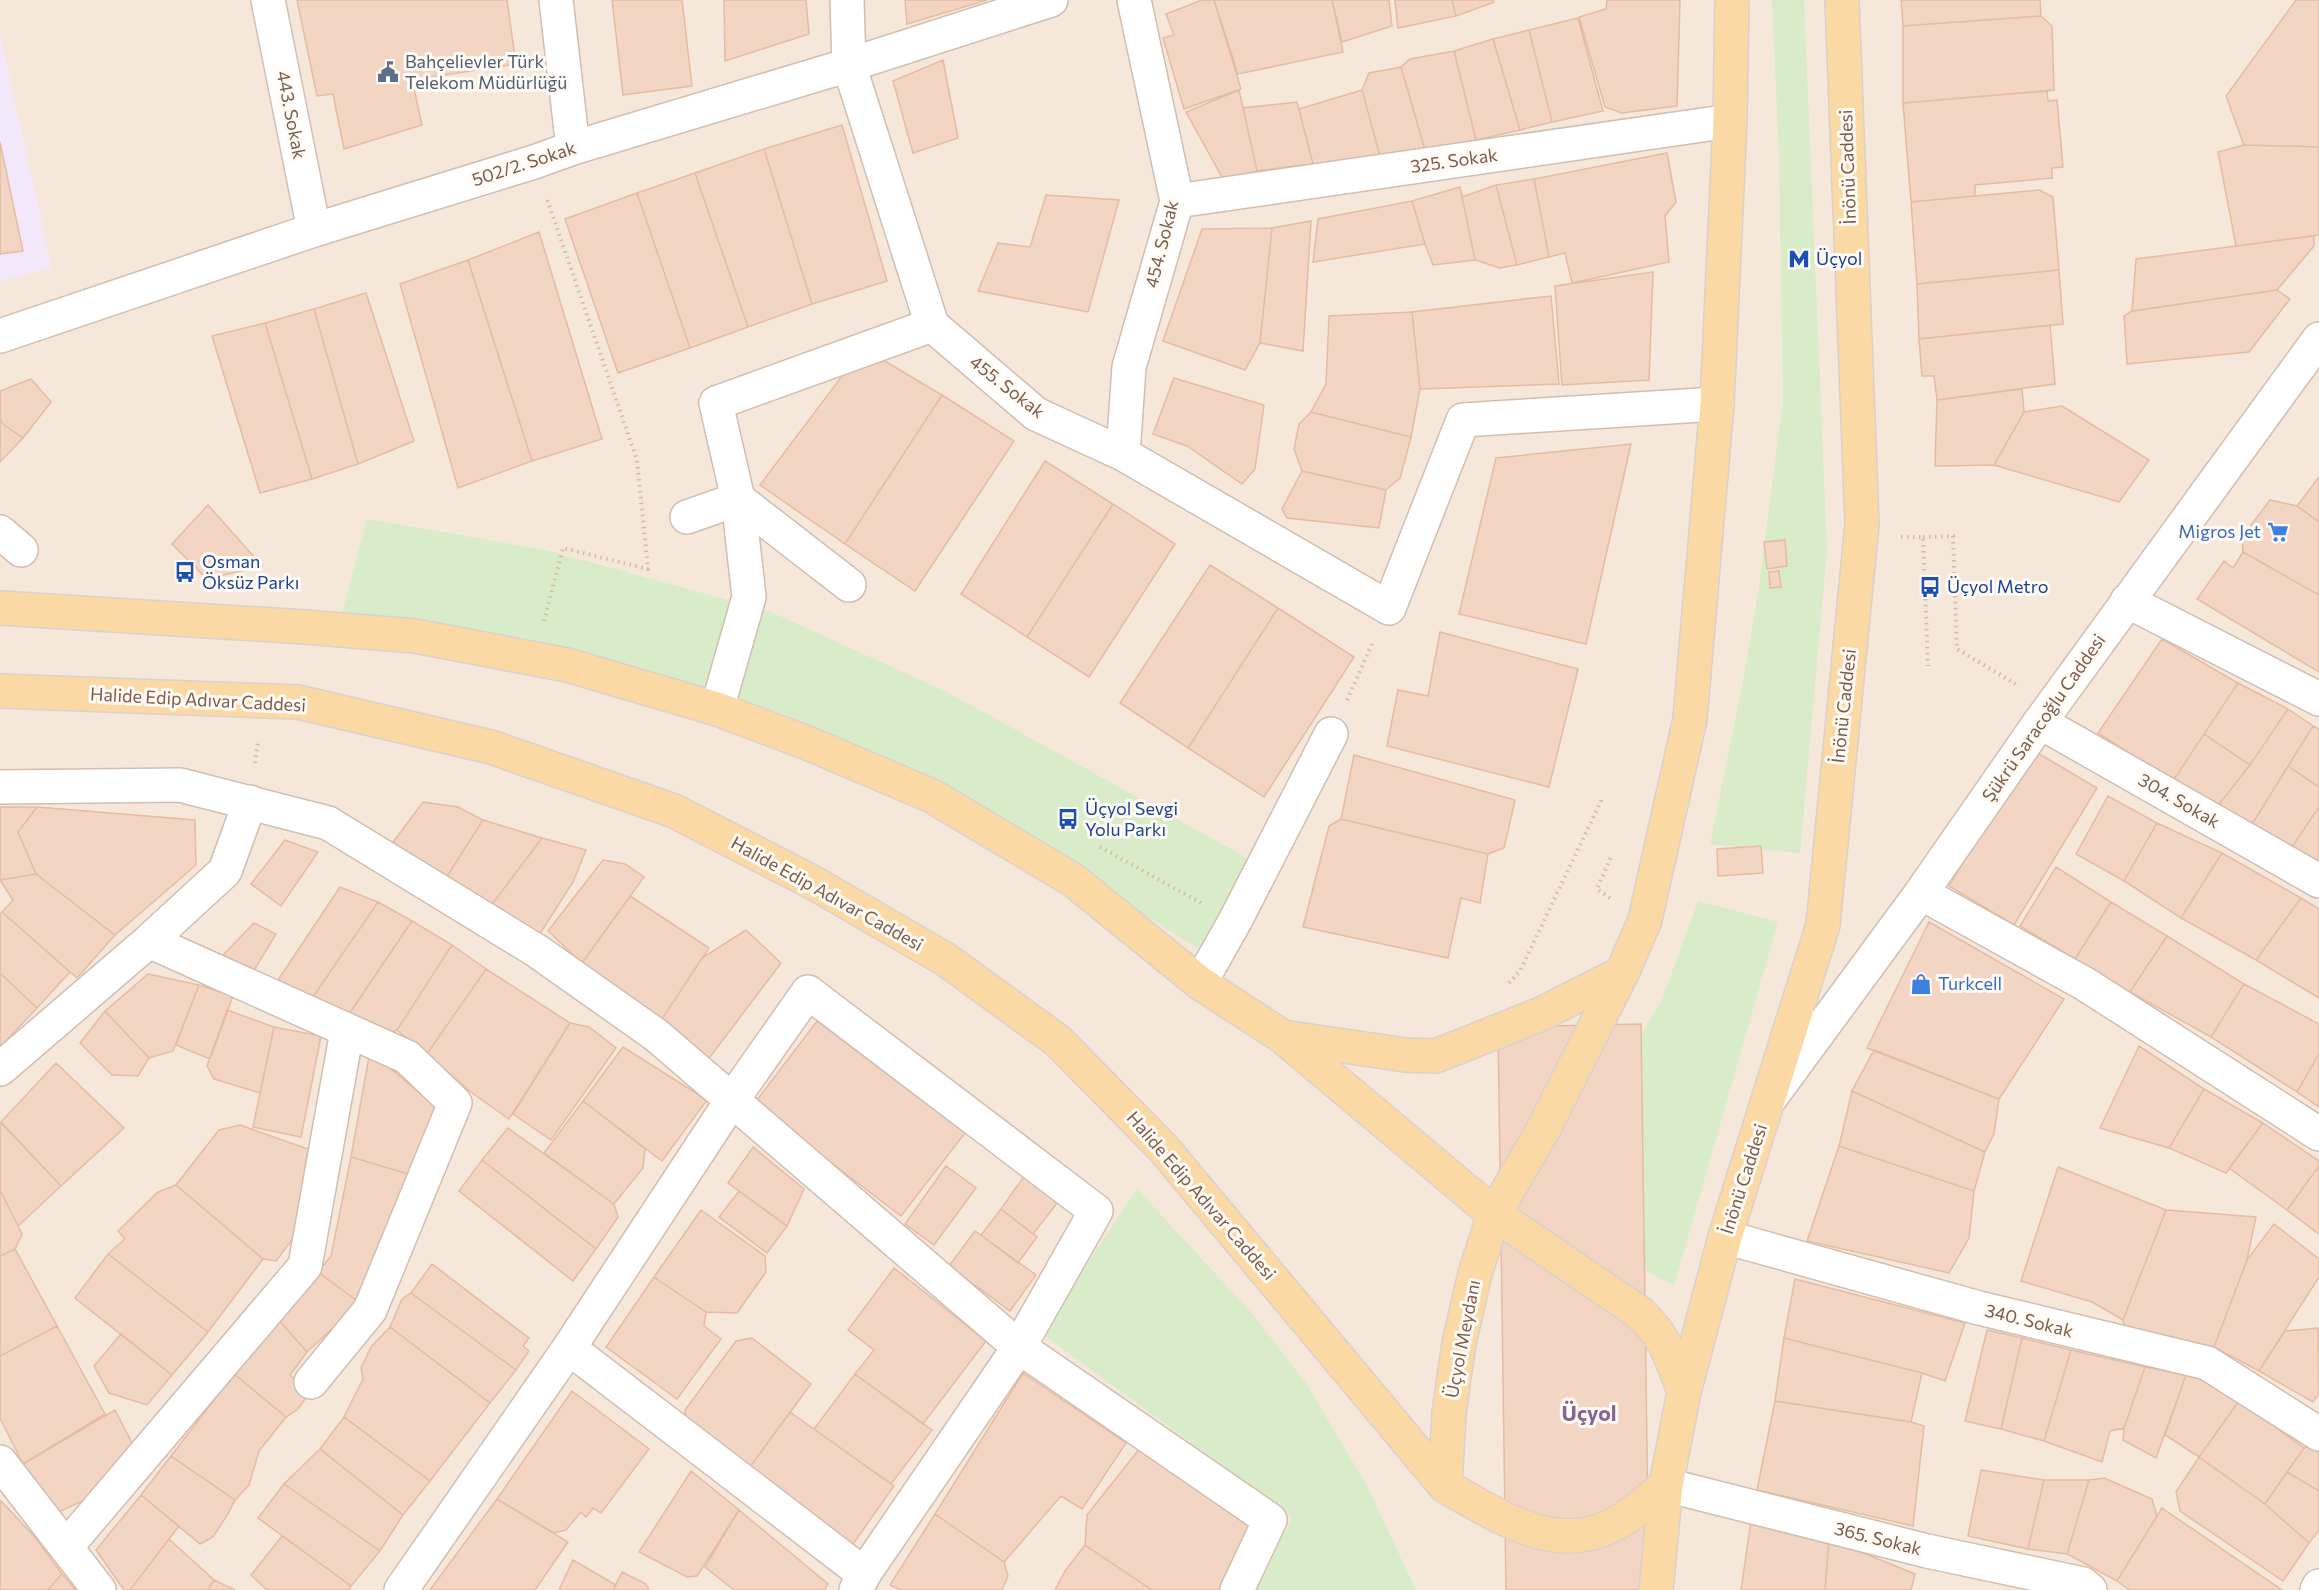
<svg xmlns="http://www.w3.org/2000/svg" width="2319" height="1590" font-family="Commissioner,sans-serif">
<rect width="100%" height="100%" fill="#fdf6ec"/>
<path fill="#f5e8da" d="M0,0H2319V1590H0Z"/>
<path fill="#f3e8fa" d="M0,35L52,268L0,281Z"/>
<path fill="#d8ecc9" d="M1772,0H1804L1827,550L1800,853L1710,844L1744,676L1758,594L1783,401L1779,157Z
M367,519L546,550L771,612L949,693L1251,860L1199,949L933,783L784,714L539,645L341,618Z
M1698,901L1778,922L1674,1286L1537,1210L1662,1000Z
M1137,1189L1250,1311L1306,1383L1366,1484L1416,1590H1257L1292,1517L1041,1333Z"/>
<path fill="#f3d5c3" stroke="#e6bba3" stroke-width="1.5" d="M297,0H507L516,64L412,80L422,125L344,149L333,94L317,96Z
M612,0H682L692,86L623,95Z
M724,0H806L809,34L725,61Z
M905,0H987L907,24Z
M1202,0H1214L1241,89L1184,109L1163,38L1174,35L1166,14Z
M1214,0H1332L1343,52L1238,74Z
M1332,0H1389L1392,26L1342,42Z
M1395,0H1452L1456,16L1398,28Z
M1452,0H1493L1494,2L1456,16Z
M1607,0H1680L1677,106L1622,113L1605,107L1579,17L1606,9Z
M1901,0H2040L2041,16L1903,26Z
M2296,0H2319V147L2244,145L2226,96Z
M2041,16L2052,26L2054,90L1903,103V26Z
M1578,18L1603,111L1552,122L1529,30Z
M1529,30L1552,122L1520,130L1493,39Z
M1493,39L1520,130L1476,140L1454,51Z
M1454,51L1476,140L1425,150L1401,67L1410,59Z
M943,60L958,138L913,153L893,81Z
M1401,67L1425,150L1380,156L1362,90L1369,73Z
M1239,90L1257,171L1223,179L1186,112Z
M1362,90L1380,156L1316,167L1313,164L1299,109Z
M2047,91L2048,101L2057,100L2063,167L2052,168V178L1975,185V196L1911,202L1903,103Z
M1297,102L1313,164L1257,171L1243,108Z
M842,125L887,281L812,304L764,149Z
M0,142L23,251L0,254Z
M2244,145L2319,147V235L2236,246L2218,152Z
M764,149L812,304L748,327L695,173Z
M1667,153L1676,202L1665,216L1669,262L1572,283L1565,253L1549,257L1534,179Z
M695,173L748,327L690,348L637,193Z
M1534,179L1549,257L1517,265L1496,185Z
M1496,185L1517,265L1500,268L1475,260L1462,197Z
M1460,187L1475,260L1433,265L1425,244L1412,201Z
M2039,190L2053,197L2059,270L1917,284L1911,202Z
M637,193L690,348L618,373L565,219Z
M1046,195L1119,200L1088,312L978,291L998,243L1030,247Z
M1412,201L1425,244L1313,262L1318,219Z
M1311,221L1303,351L1260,343L1272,228Z
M1272,228L1260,343L1245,370L1163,341L1202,229Z
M539,232L602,439L532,461L468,260Z
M2314,236V246L2277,290L2132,311L2136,259Z
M468,260L532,461L458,488L400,284Z
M2059,270L2063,324L1919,339L1917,284Z
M1653,272L1649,380L1562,385L1555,286Z
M2277,290L2290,299L2249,352L2127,364L2124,316L2132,311Z
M366,293L414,441L358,464L314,309Z
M1551,296L1559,384L1420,389L1412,312Z
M314,309L358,464L312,479L265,323Z
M1412,312L1420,389L1411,437L1311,412L1326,384L1329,316Z
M265,323L312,479L260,493L212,336Z
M2050,325L2055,384L1937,400L1934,376H1922L1919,339Z
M883,360L942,395L845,544L760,485L842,376Z
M1174,378L1264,405L1255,469L1242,484L1187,446L1153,434Z
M31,379L51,402L23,438L3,424L0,419V391Z
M2022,389L2024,412L1994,465L1935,466L1937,400Z
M942,395L1014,441L915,591L845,544Z
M2062,406L2149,460L2119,502L1994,465L2024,412Z
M1311,412L1411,437L1400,478L1386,490L1302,471L1294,449L1299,424Z
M0,419L3,424L23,438L0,462Z
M1631,444L1586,644L1459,614L1496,458Z
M1045,461L1113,504L1027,637L961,594Z
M1302,471L1386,490L1379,528L1287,518L1282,509Z
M2319,477V522L2297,506Z
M2270,500L2297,506L2319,522V595L2243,552L2242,537Z
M1113,504L1175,544L1089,677L1027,637Z
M208,505L262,566L207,579L172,544Z
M1785,540L1787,566L1767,569L1764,542Z
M2243,552L2319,595V672L2197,599L2224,561L2233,568Z
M1210,565L1278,608L1188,748L1120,703Z
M1779,571L1781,587L1770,588L1769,572Z
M1278,608L1354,657L1264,797L1188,748Z
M1440,632L1578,669L1549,787L1387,746L1398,690L1428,696Z
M2162,639L2238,683L2173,781L2098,733Z
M2238,683L2288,709L2250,765L2204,734Z
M2288,709L2313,726L2251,826L2217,807L2250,765Z
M2313,726L2319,729V787L2288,766Z
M2204,734L2250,765L2217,807L2173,781Z
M2031,749L2097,788L2014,925L1949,886Z
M1354,755L1515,800L1504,848L1488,854L1341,819Z
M2288,766L2319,787V807L2290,850L2251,826Z
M2108,796L2157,823L2124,881L2076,854Z
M423,802L458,807L483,820L446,878L393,842Z
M0,807H37L18,832L36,874L0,880Z
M37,807L195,820L196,865L115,935L36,874L18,832Z
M2319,807V863L2290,850Z
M1341,819L1488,854L1480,903L1461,898L1448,958L1303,927L1329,826Z
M483,820L542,838L490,907L446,878Z
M2157,823L2222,853L2181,918L2124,881Z
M542,838L586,850L573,882L536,940L490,907Z
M285,840L318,852L281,906L251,884Z
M1761,846L1763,873L1718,876L1717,849Z
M2222,853L2301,898L2256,960L2181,918Z
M603,860L625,864L644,877L582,963L548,931Z
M2056,867L2111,902L2075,959L2020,926Z
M36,874L115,935L77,978L2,912L13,900L0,880Z
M340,887L378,902L313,997L278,980Z
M630,896L709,948L662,1019L582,963Z
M2301,898L2319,909V998L2256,960Z
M378,902L412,921L347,1017L313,997Z
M2111,902L2167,936L2130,992L2075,959Z
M2,912L70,972L37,1008L0,973V914Z
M412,921L452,945L397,1030L373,1038L347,1017Z
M1929,922L2064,999L1999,1099L1867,1048Z
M254,923L276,934L253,972L223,955Z
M746,930L781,963L707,1061L674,1036L662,1019L702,958Z
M2167,936L2244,984L2211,1037L2130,992Z
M452,945L486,969L427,1054L397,1030Z
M486,969L570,1023L509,1119L472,1093L427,1054Z
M0,973L37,1008L0,1047Z
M148,974L199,985L173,1051L149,1058L105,1011Z
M2244,984L2319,1024V1054L2297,1092L2211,1037Z
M199,985L233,996L210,1059L176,1045Z
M227,1010L274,1027L260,1093L214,1079L207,1066Z
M105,1011L149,1058L138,1076L112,1075L80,1043Z
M817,1021L965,1133L901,1216L754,1104Z
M570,1023L589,1027L616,1048L551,1140L513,1114Z
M1641,1024L1649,1590H1506L1498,1027Z
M274,1027L321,1036L301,1137L253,1127Z
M2139,1046L2204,1089L2169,1148L2100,1128Z
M623,1047L707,1100L662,1161L583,1101Z
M1874,1050L1999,1099L1994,1134L1985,1152L1852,1091Z
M370,1051L436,1107L415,1176L351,1157Z
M2319,1054V1107L2297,1092Z
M56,1063L124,1128L61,1186L1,1122Z
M2204,1089L2263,1123L2226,1173L2169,1148Z
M1852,1091L1985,1152L1974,1191L1839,1146Z
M583,1101L645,1149L643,1168L614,1204L544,1153Z
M0,1122L61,1186L18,1226L0,1190Z
M2263,1123L2319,1161V1166L2287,1210L2229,1168Z
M240,1125L308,1149L294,1237L276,1261L263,1259L176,1185L219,1130Z
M508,1128L614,1204L618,1217L596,1249L482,1160Z
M1839,1146L1974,1191L1969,1238L1949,1273L1807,1241Z
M753,1147L804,1189L787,1226L728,1183Z
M351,1157L415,1176L360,1303L318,1272L331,1256Z
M482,1160L596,1249L573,1281L459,1191Z
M946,1166L976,1188L934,1245L905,1224Z
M2319,1166V1234L2287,1210Z
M2058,1167L2166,1210L2123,1320L2092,1302L2021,1281Z
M1025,1175L1058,1202L1033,1234L1001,1209Z
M176,1185L263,1259L208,1332L108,1254L125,1239L118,1231L158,1192Z
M0,1190L22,1234L15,1249L0,1256Z
M739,1191L787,1226L767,1253L719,1217Z
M1001,1209L1037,1237L1018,1263L981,1235Z
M701,1210L765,1256L766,1272L737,1313L706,1312L654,1277Z
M2166,1210L2256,1217L2247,1260L2214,1347L2125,1330L2123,1320Z
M2274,1224L2319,1259V1277L2259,1371L2214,1347L2247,1260Z
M975,1231L1036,1275L1010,1311L949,1266Z
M15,1249L57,1326L0,1356V1256Z
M108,1254L208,1332L172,1375L75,1298Z
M432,1264L529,1338L523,1346L529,1351L516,1370L411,1293Z
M894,1268L986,1341L923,1424L855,1374L874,1350L848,1330Z
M318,1272L360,1303L307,1352L277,1318Z
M654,1277L706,1312L704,1326L721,1339L677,1399L606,1347Z
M1795,1279L1965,1323L1945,1381L1922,1373L1784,1338Z
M411,1293L516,1370L490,1403L390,1327L402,1299Z
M277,1318L307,1352L290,1375L310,1392L298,1409L286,1417L234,1374Z
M57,1326L105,1414L23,1464L0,1418V1356Z
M390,1327L490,1403L430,1481L344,1417L363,1379L361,1368L371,1347Z
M2318,1328L2319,1393L2313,1402L2259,1371L2285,1331Z
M1987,1330L2022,1338L2001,1429L1965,1421Z
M121,1334L172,1375L147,1405L109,1393L94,1366Z
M752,1338L811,1384L747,1471L685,1424V1410L736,1341Z
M1784,1338L1922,1373L1911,1422L1775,1401Z
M2022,1338L2071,1350L2044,1441L2001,1429Z
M2071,1350L2145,1367L2124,1428L2110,1431L2102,1462L2044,1441Z
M2145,1367L2186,1375L2156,1458L2123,1440L2124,1428Z
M1023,1373L1126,1443L1082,1509L1061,1496L1004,1562L935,1514Z
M234,1374L286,1417L259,1451L249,1485L235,1500L171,1456Z
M855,1374L932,1430L891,1484L814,1429Z
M2186,1375L2203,1378L2239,1401L2199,1457L2165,1435Z
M572,1391L649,1449L601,1513L593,1508L586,1517L581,1512L566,1530L554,1533L497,1499Z
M1775,1401L1911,1422L1924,1426L1913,1526L1757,1490Z
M2239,1401L2304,1448L2265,1504L2199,1457Z
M115,1410L134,1447L96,1495L54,1514L23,1464Z
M790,1412L894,1486L853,1544L747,1471Z
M344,1417L430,1481L403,1515L320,1449Z
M2315,1446L2319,1449V1491L2287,1472L2304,1448Z
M1140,1448L1252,1522L1223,1590H1152L1085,1545L1087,1515Z
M320,1449L403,1515L380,1551L284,1484Z
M171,1456L235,1500L228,1514L213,1537L200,1544L141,1495Z
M2199,1457L2265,1504L2309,1543L2283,1581L2180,1511L2176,1492Z
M1981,1470L2044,1480L2028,1549L1968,1536Z
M691,1471L739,1510L697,1576L687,1577L639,1552Z
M2287,1472L2319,1491V1530L2309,1543L2265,1504Z
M2104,1478L2152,1499L2157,1516L2117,1581L2067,1554L2089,1480Z
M2044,1480H2089L2067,1554L2028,1549Z
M284,1484L380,1551L351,1586L258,1518Z
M141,1495L179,1526L130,1590H124L96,1550Z
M497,1499L568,1542L535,1590H430Z
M0,1500L34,1536L62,1574L48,1590H0Z
M2162,1508L2282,1590H2130L2117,1581Z
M739,1510L828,1584L824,1590H734L705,1567Z
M935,1514L1004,1562L1008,1576L1002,1590H901L890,1585Z
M1751,1521L1829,1539L1825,1590H1741Z
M282,1536L351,1586L349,1590H267L251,1575Z
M169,1539L214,1580L208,1590H130Z
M1829,1539L1915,1574L1911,1590H1825Z
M1085,1545L1152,1590H1055L1065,1571Z
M573,1560L616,1585L613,1590H559Z
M622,1572L646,1584L649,1590H613Z
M62,1574L76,1590H48Z
M214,1580L235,1590H208Z"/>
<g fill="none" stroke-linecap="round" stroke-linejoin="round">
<defs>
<path id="minor" d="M268,0L314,230
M556,0L573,148
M847,0L849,65L932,325L1036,414L1123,454L1389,608L1463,420L1717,404
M1177,201L1730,121
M0,336L314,230L534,162L573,148L849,65L1051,0
M1123,454L1129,367L1177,201L1134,0
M687,517L738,499L849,585
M0,532L21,550
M2127,601L2319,699
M717,709L749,597L738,499L716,403L932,325
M2040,722L2319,881
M0,787L180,785L328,823L537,951L656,1035L1019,1347L1270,1520L1237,1590
M1921,893L2085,984L2319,1134
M149,941L407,1057L455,1103L370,1310L311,1382
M1200,983L1235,921L1331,734
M0,1069L149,941L225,871L250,802
M1771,1097L1921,893L2040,722L2319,339
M1725,1237L1979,1308L2207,1363L2319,1434
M569,1348L864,1574
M0,1462L99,1590
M1666,1485L1927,1551L2083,1584L2090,1590
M66,1547L305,1266L347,1031
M401,1590L569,1348L732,1100L808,992L1096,1211L1019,1347L864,1574L856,1590
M2317,1590L2319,1586"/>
<path id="major" d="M0,608L305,627L415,636L567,665L717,709L805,742L932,796L1073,880L1200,983L1283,1037L1494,1214L1640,1313C1666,1338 1672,1359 1684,1392
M0,691L298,702L491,747L674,811L812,882L945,959L1058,1041L1163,1148L1445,1486C1495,1514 1553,1555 1611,1526C1632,1516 1649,1499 1666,1485
M1283,1037L1405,1055L1436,1056L1541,1014L1622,973
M1445,1486L1449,1413L1459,1343L1475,1274L1494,1214L1543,1130L1622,973L1645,920L1690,719L1717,404L1730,121L1732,0
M1656,1590L1666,1485L1684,1392L1725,1237L1823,925L1862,524L1842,0"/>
</defs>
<use href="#minor" stroke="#d1beb0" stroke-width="36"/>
<use href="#major" stroke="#dad1cd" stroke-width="36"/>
<path stroke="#d9b8a5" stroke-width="4" stroke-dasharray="1.5 4.5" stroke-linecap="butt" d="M1901,537H1923L1928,666
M1923,537L1953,536L1957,649L2019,686
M544,621L563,548L648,569L637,460L547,199
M1347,700L1372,644
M255,763L258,741
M1100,847L1201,903
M1610,898L1597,889L1612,855
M1509,983L1520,971L1603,797"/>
<use href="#minor" stroke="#fff" stroke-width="33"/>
<use href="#major" stroke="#fbd9a5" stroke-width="33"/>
</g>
<defs>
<symbol id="civic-bare" viewBox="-9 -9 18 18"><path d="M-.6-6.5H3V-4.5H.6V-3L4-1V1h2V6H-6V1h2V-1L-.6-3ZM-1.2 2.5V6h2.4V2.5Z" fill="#5c6f8a" stroke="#fffaf3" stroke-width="2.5" paint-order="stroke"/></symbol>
<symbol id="metro-bare" viewBox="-9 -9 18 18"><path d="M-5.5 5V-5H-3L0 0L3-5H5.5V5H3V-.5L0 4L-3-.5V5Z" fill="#1a4fb4" stroke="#fffaf3" stroke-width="2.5" paint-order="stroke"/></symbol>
<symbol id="supermarket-bare" viewBox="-9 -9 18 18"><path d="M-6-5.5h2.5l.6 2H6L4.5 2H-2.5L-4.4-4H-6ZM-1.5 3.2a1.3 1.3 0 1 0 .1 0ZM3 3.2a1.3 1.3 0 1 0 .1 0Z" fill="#3f7fe0" stroke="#fffaf3" stroke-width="2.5" paint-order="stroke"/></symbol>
<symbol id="bus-bare" viewBox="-9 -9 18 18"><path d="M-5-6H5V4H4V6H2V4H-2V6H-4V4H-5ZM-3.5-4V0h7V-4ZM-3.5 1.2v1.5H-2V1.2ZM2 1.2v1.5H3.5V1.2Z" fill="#1a4fb4" stroke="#fffaf3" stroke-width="2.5" paint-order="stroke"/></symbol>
<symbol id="shop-bare" viewBox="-9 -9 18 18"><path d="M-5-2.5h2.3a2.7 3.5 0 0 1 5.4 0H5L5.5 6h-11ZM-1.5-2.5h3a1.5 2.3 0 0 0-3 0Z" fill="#3f7fe0" stroke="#fffaf3" stroke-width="2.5" paint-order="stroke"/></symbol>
</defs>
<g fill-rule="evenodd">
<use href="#civic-bare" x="373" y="57" width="30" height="30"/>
<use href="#metro-bare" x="1784" y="244" width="30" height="30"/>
<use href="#supermarket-bare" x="2263" y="517" width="30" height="30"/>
<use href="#bus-bare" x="170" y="557" width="30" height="30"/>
<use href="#bus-bare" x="1915" y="572" width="30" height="30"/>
<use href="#bus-bare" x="1053" y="804" width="30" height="30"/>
<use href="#shop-bare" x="1906" y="969" width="30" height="30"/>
</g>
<g text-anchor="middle" stroke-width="6" stroke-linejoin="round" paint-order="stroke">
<g font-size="18" fill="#4e5e75" stroke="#fffaf3" text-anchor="start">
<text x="405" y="68">Bahçelievler Türk<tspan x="405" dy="21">Telekom Müdürlüğü</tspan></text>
</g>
<g font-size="18" fill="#7a5c4d" stroke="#fffaf3">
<text transform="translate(291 115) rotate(79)" y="6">443. Sokak</text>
<text transform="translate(1454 161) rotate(-8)" y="6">325. Sokak</text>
<text transform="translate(524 164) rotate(-18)" y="6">502/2. Sokak</text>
<text transform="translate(1848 167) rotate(-92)" y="6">İnönü Caddesi</text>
<text transform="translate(1162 244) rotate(-76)" y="6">454. Sokak</text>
<text transform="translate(1007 387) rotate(38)" y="6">455. Sokak</text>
<text transform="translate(198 700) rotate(3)" y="6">Halide Edip Adıvar Caddesi</text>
<text transform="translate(1844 706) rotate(-84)" y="6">İnönü Caddesi</text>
<text transform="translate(2044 718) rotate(-55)" y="6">Şükrü Saracoğlu Caddesi</text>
<text transform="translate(2179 801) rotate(30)" y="6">304. Sokak</text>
<text transform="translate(827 894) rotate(29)" y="6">Halide Edip Adıvar Caddesi</text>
<text transform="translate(1744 1179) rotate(-72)" y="6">İnönü Caddesi</text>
<text transform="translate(1201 1196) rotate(49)" y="6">Halide Edip Adıvar Caddesi</text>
<text transform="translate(2029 1321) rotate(14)" y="6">340. Sokak</text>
<text transform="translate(1463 1339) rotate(-79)" y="6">Üçyol Meydanı</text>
<text transform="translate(1878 1539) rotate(14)" y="6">365. Sokak</text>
</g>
<g font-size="18" fill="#164399" stroke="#fffaf3" text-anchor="start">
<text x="1816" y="265">Üçyol</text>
<text x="202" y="568">Osman<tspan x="202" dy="21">Öksüz Parkı</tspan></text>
<text x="1947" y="593">Üçyol Metro</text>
<text x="1085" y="815">Üçyol Sevgi<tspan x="1085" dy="21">Yolu Parkı</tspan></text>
</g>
<g font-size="18" fill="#366cbe" stroke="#fffaf3" text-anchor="end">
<text x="2261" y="538">Migros Jet</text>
<text x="1938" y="990" text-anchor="start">Turkcell</text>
</g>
<g font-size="21" font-weight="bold" fill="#846695" stroke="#fffaf3">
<text x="1589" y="1421">Üçyol</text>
</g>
</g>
</svg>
